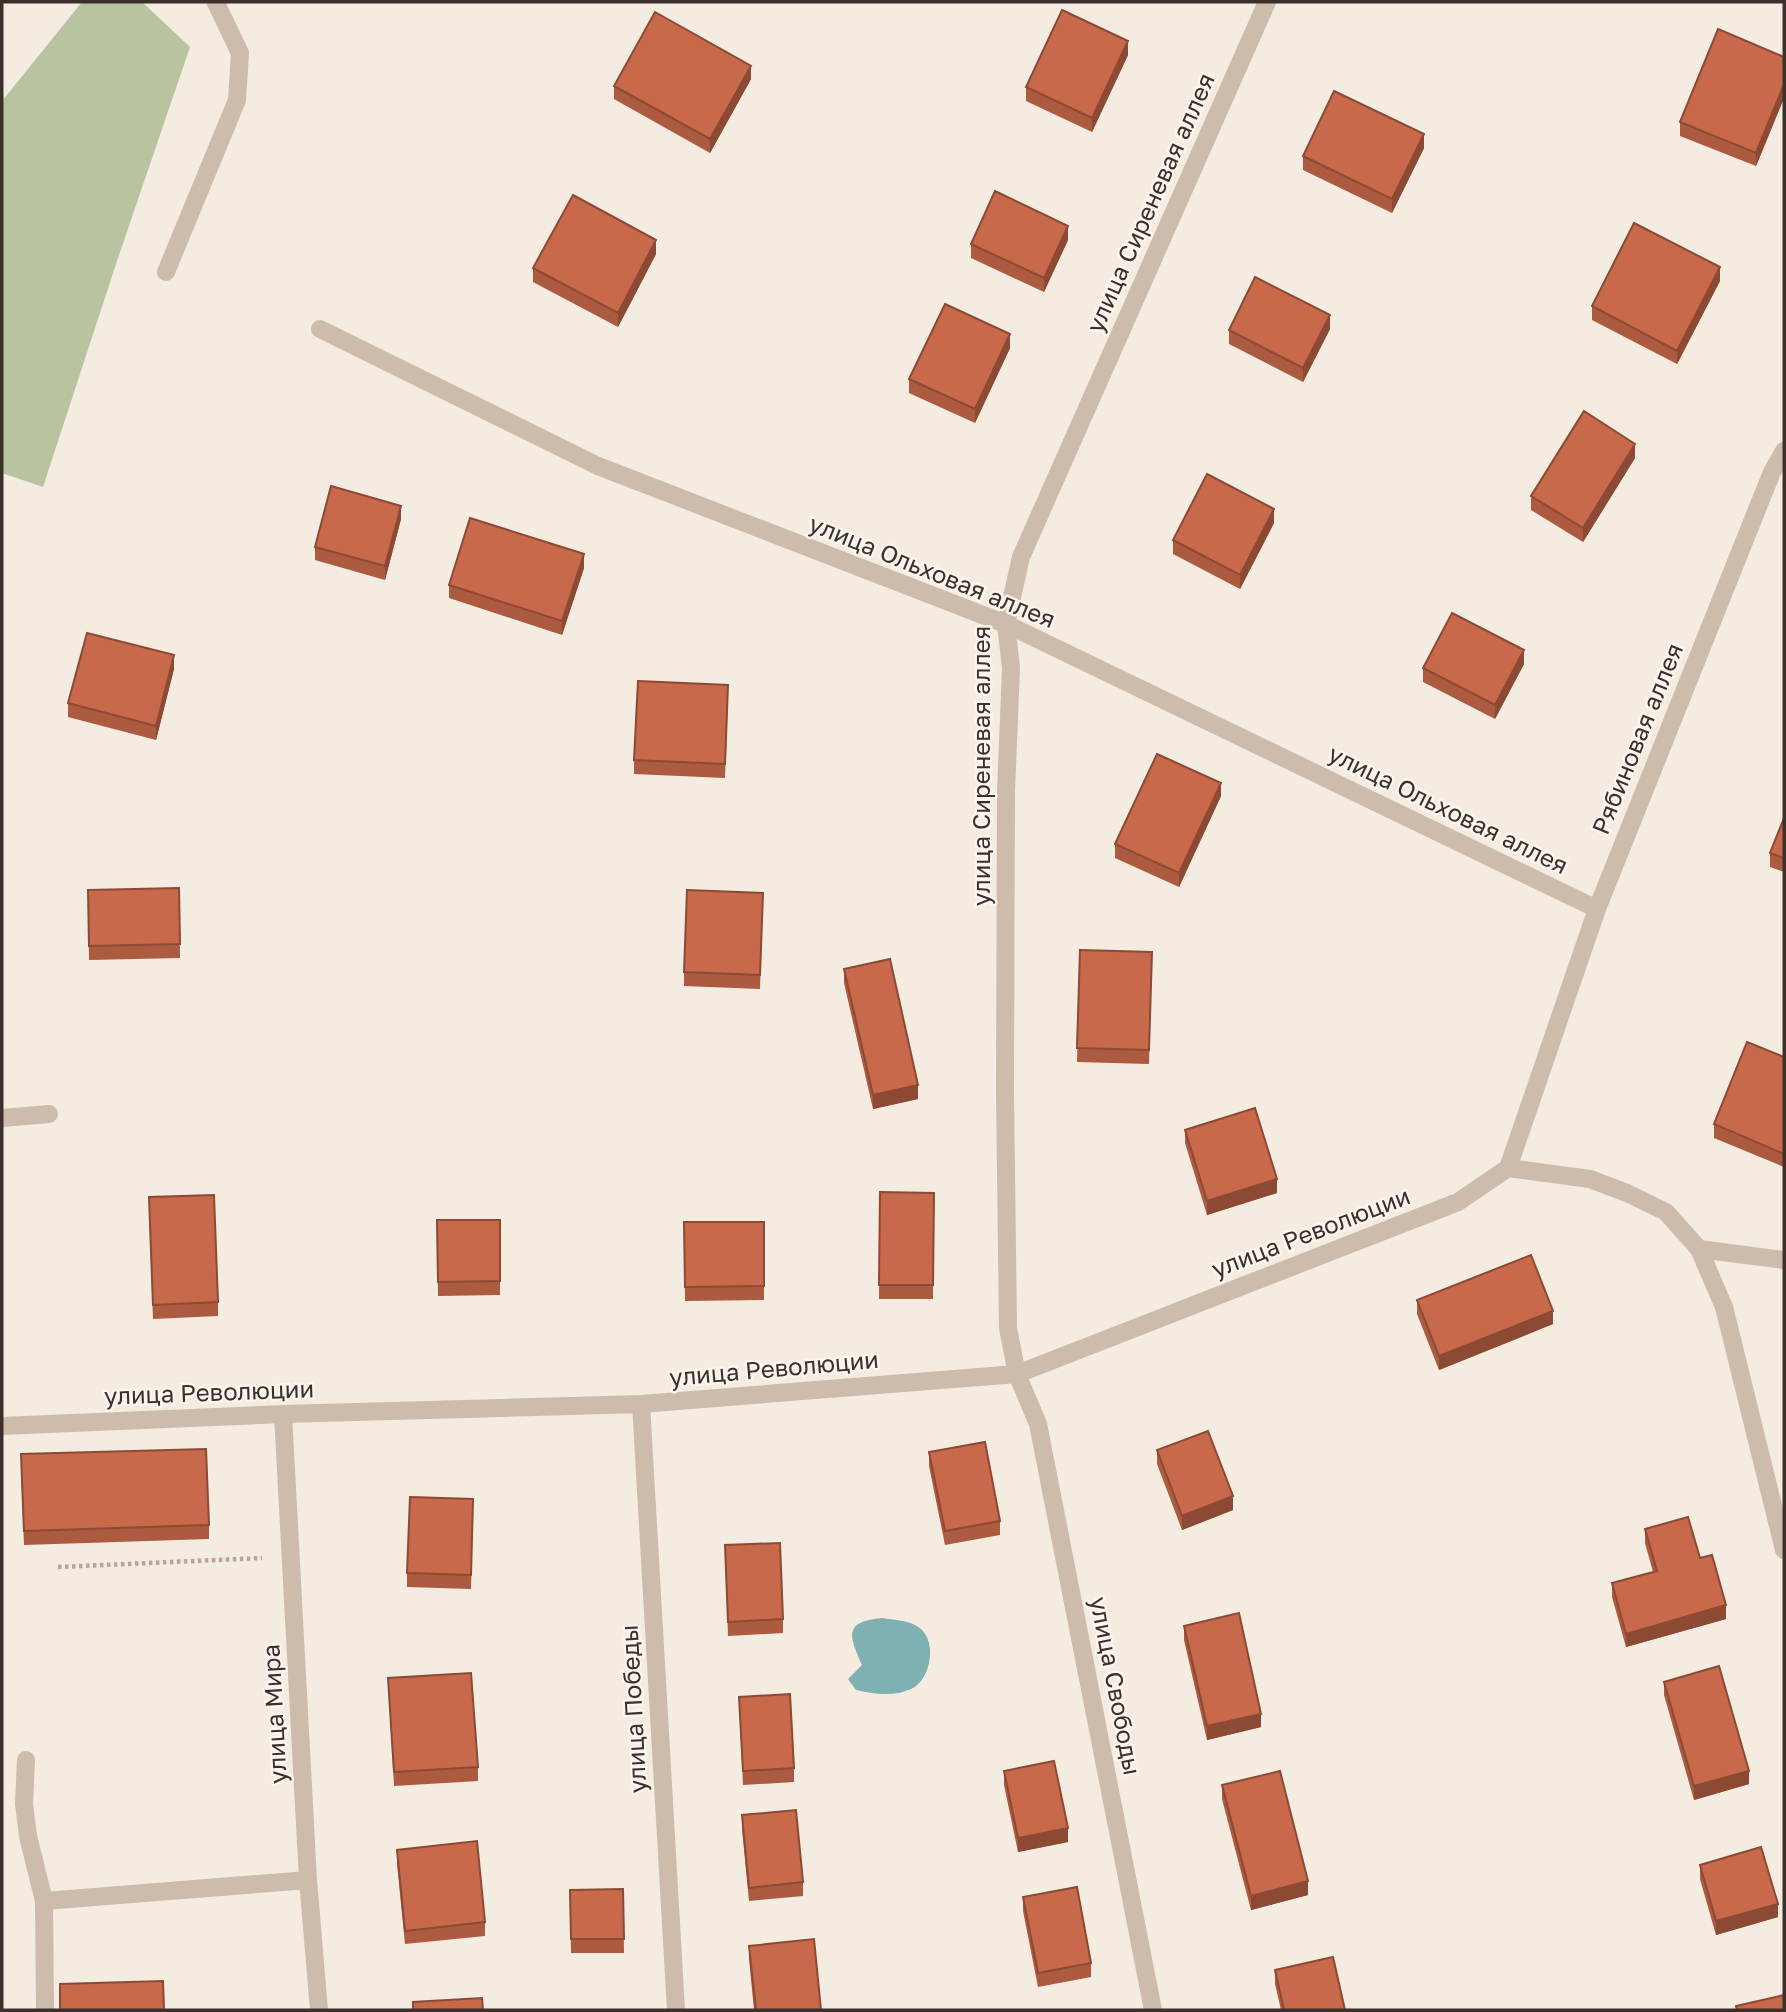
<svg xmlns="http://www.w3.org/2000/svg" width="1786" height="2012" font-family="'Golos Text',sans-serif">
<rect width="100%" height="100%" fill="#f4ebe1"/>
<path fill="#b8c4a0" d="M82,2H142L190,47L117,261L43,487L2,473V101Z"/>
<path fill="#7fb0b2" d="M882,1618C893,1620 905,1620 915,1625C939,1636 932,1680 911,1689C894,1697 872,1694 856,1690L848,1679L862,1665C850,1636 842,1622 882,1618Z"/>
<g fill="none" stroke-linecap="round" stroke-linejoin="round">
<path stroke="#b9a596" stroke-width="4.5" stroke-dasharray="3.5 3.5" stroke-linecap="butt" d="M58,1567L262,1558"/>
<path stroke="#cdbbac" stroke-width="18" d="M166,272L237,100L240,53L216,3L218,2
M320,329L598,466L1006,624L1597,909
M2,1118L49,1114
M1508,1168L1597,909L1772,472L1784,451
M1508,1168L1590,1179L1627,1193L1666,1212L1699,1249L1724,1307L1784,1550
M1699,1249L1784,1260
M641,1404L676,2010
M283,1414L308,1880L319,2010
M2,1426L283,1414L641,1404L1017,1374L1458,1202L1508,1168
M26,1760L24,1804L28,1836L44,1901L45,2010
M44,1901L308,1880
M1153,2010L1038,1424L1017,1374L1008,1328L1005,1092L1006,792L1011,668L1006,624L1021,557L1267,2"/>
</g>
<path fill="#ac5a40" d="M1128,55L1092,132L1026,101V87Z
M1784,57V98L1756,166L1680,136V122Z
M751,79L710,153L614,99V86Z
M1424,148L1392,213L1303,170V156Z
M1068,240L1044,292L971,258V244Z
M656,254L618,327L533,282V268Z
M1720,281L1677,364L1592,320V306Z
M1330,329L1303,382L1229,344V330Z
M1010,348L975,423L909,393V379Z
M1635,458L1583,542L1531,510V496Z
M401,519L385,580L315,560V547Z
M1274,523L1240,589L1173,554V540Z
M584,568L562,635L449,598V585Z
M1524,664L1495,719L1423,682V668Z
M174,669L156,740L68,717V703Z
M728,699L725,778L634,774V760Z
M1221,796L1179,887L1115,858V844Z
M1784,818V872L1770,867V853Z
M179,888L180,958L89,960L88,890Z
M763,893L760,989L684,986V972Z
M1080,950L1152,952L1149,1064L1077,1062Z
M844,969L918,1099L873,1109L844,983Z
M1784,1057V1167L1714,1138V1124Z
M1185,1130L1277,1193L1207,1215L1185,1143Z
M880,1192L934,1193L933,1299H879Z
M149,1211L218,1302V1316L153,1319Z
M437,1220H500V1295L438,1296Z
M684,1222H764V1300L685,1301Z
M1417,1300L1553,1324L1439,1370L1417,1314Z
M1157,1450L1233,1510L1182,1530L1157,1464Z
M929,1452L1000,1521V1535L945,1545L929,1466Z
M21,1468L209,1525V1539L24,1545Z
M473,1513L471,1589L407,1587V1573Z
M1645,1529L1700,1558L1726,1619L1626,1647L1612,1597V1583L1653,1572L1645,1543Z
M725,1545L783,1619V1633L728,1636Z
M1184,1626L1261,1727L1207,1740L1184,1640Z
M388,1678L478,1767V1781L394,1786Z
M1664,1682L1749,1784L1694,1800L1664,1695Z
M739,1697L794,1768V1782L743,1785Z
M1004,1771L1068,1842L1018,1852L1004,1785Z
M1222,1785L1308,1895L1251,1910L1222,1799Z
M742,1815L803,1882V1896L749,1901L742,1829Z
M397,1850L485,1922V1936L405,1944L397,1864Z
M1700,1865L1778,1917L1716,1935L1700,1879Z
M623,1889L624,1953H571L570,1890Z
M1023,1897L1091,1963V1977L1038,1987L1023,1911Z
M749,1946L821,2010H754L749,1959Z
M1275,1970L1345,2010H1281L1275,1984Z"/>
<path fill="#8c4a34" d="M1128,41V55L1092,132V118Z
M751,66V79L710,153V139Z
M1784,84V98L1756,166V153Z
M1424,134V148L1392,213V199Z
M1068,226V240L1044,292V278Z
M656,240V254L618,327V313Z
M1720,267V281L1677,364V351Z
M1330,315V329L1303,382V368Z
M1010,334V348L975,423V409Z
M1635,444V458L1583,542V528Z
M401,506V519L385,580V566Z
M1274,509V523L1240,589V575Z
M584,554V568L562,635V621Z
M1524,650V664L1495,719V705Z
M174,655V669L156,740V726Z
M1221,783V796L1179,887V873Z
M918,1085V1099L873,1109V1095Z
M1277,1179V1193L1207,1215V1201Z
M1553,1311V1324L1439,1370V1356Z
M1233,1496V1510L1182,1530V1516Z
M1726,1605V1619L1626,1647V1634Z
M1261,1714V1727L1207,1740V1726Z
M1749,1771V1784L1694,1800V1786Z
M1068,1828V1842L1018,1852V1838Z
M1308,1881V1895L1251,1910V1896Z
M1778,1904V1917L1716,1935V1921Z"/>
<path fill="#c8694b" stroke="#8c4a34" stroke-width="2" d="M1062,10L1128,41L1092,118L1026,87Z
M655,12L751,66L710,139L614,86Z
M1718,29L1784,57V84L1756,153L1680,122Z
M1334,91L1424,134L1392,199L1303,156Z
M995,191L1068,226L1044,278L971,244Z
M573,195L656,240L618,313L533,268Z
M1634,223L1720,267L1677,351L1592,306Z
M1255,277L1330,315L1303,368L1229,330Z
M945,304L1010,334L975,409L909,379Z
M1584,411L1635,444L1583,528L1531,496Z
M1207,474L1274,509L1240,575L1173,540Z
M331,486L401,506L385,566L315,547Z
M470,518L584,554L562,621L449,585Z
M1452,613L1524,650L1495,705L1423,668Z
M87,633L174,655L156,726L68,703Z
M638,681L728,685L725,764L634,760Z
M1157,754L1221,783L1179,873L1115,844Z
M1784,818V858L1770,853Z
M179,888L180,944L89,946L88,890Z
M687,890L763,893L760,975L684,972Z
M1080,950L1152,952L1149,1050L1077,1048Z
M890,959L918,1085L873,1095L844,969Z
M1747,1042L1784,1057V1154L1714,1124Z
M1255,1108L1277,1179L1207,1201L1185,1130Z
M880,1192L934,1193L933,1285H879Z
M214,1195L218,1302L153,1305L149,1197Z
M437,1220H500V1281L438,1282Z
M684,1222H764V1286L685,1287Z
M1531,1255L1553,1311L1439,1356L1417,1300Z
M1208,1431L1233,1496L1182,1516L1157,1450Z
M985,1442L1000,1521L945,1531L929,1452Z
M206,1449L209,1525L24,1531L21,1454Z
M410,1497L473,1499L471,1575L407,1573Z
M1688,1517L1700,1558L1712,1555L1726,1605L1626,1634L1612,1583L1657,1571L1645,1529Z
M780,1543L783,1619L728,1622L725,1545Z
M1239,1613L1261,1714L1207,1726L1184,1626Z
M1719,1666L1749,1771L1694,1786L1664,1682Z
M471,1673L478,1767L394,1772L388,1678Z
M790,1694L794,1768L743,1771L739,1697Z
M1054,1761L1068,1828L1018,1838L1004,1771Z
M1280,1771L1308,1881L1251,1896L1222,1785Z
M796,1810L803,1882L749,1888L742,1815Z
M477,1841L485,1922L405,1931L397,1850Z
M1761,1847L1778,1904L1716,1921L1700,1865Z
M1077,1887L1091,1963L1038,1973L1023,1897Z
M623,1889L624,1939H571L570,1890Z
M814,1939L821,2010H756L749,1946Z
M1333,1957L1345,2010H1284L1275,1970Z
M163,1981L164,2010H60V1984Z
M1784,1995V2010H1737L1736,2006Z
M482,1998L483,2010H413V2002Z"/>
<g text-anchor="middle" stroke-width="5" stroke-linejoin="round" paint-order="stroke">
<g font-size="24" fill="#3b302b" stroke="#fbf5ee">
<text transform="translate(1151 203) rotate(-66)" y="8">улица Сиреневая аллея</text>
<text transform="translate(932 572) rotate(22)" y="8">улица Ольховая аллея</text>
<text transform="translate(1638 739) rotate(-68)" y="8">Рябиновая аллея</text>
<text transform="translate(982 766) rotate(-90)" y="8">улица Сиреневая аллея</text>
<text transform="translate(1448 810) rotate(26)" y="8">улица Ольховая аллея</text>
<text transform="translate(1311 1233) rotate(-21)" y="8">улица Революции</text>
<text transform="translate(774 1369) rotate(-5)" y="8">улица Революции</text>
<text transform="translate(209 1393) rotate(-2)" y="8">улица Революции</text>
<text transform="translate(1115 1686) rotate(79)" y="8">улица Свободы</text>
<text transform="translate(634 1709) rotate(-93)" y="8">улица Победы</text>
<text transform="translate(275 1714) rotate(-93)" y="8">улица Мира</text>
</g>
</g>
<rect width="1786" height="2012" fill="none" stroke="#3b302b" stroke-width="7"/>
</svg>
